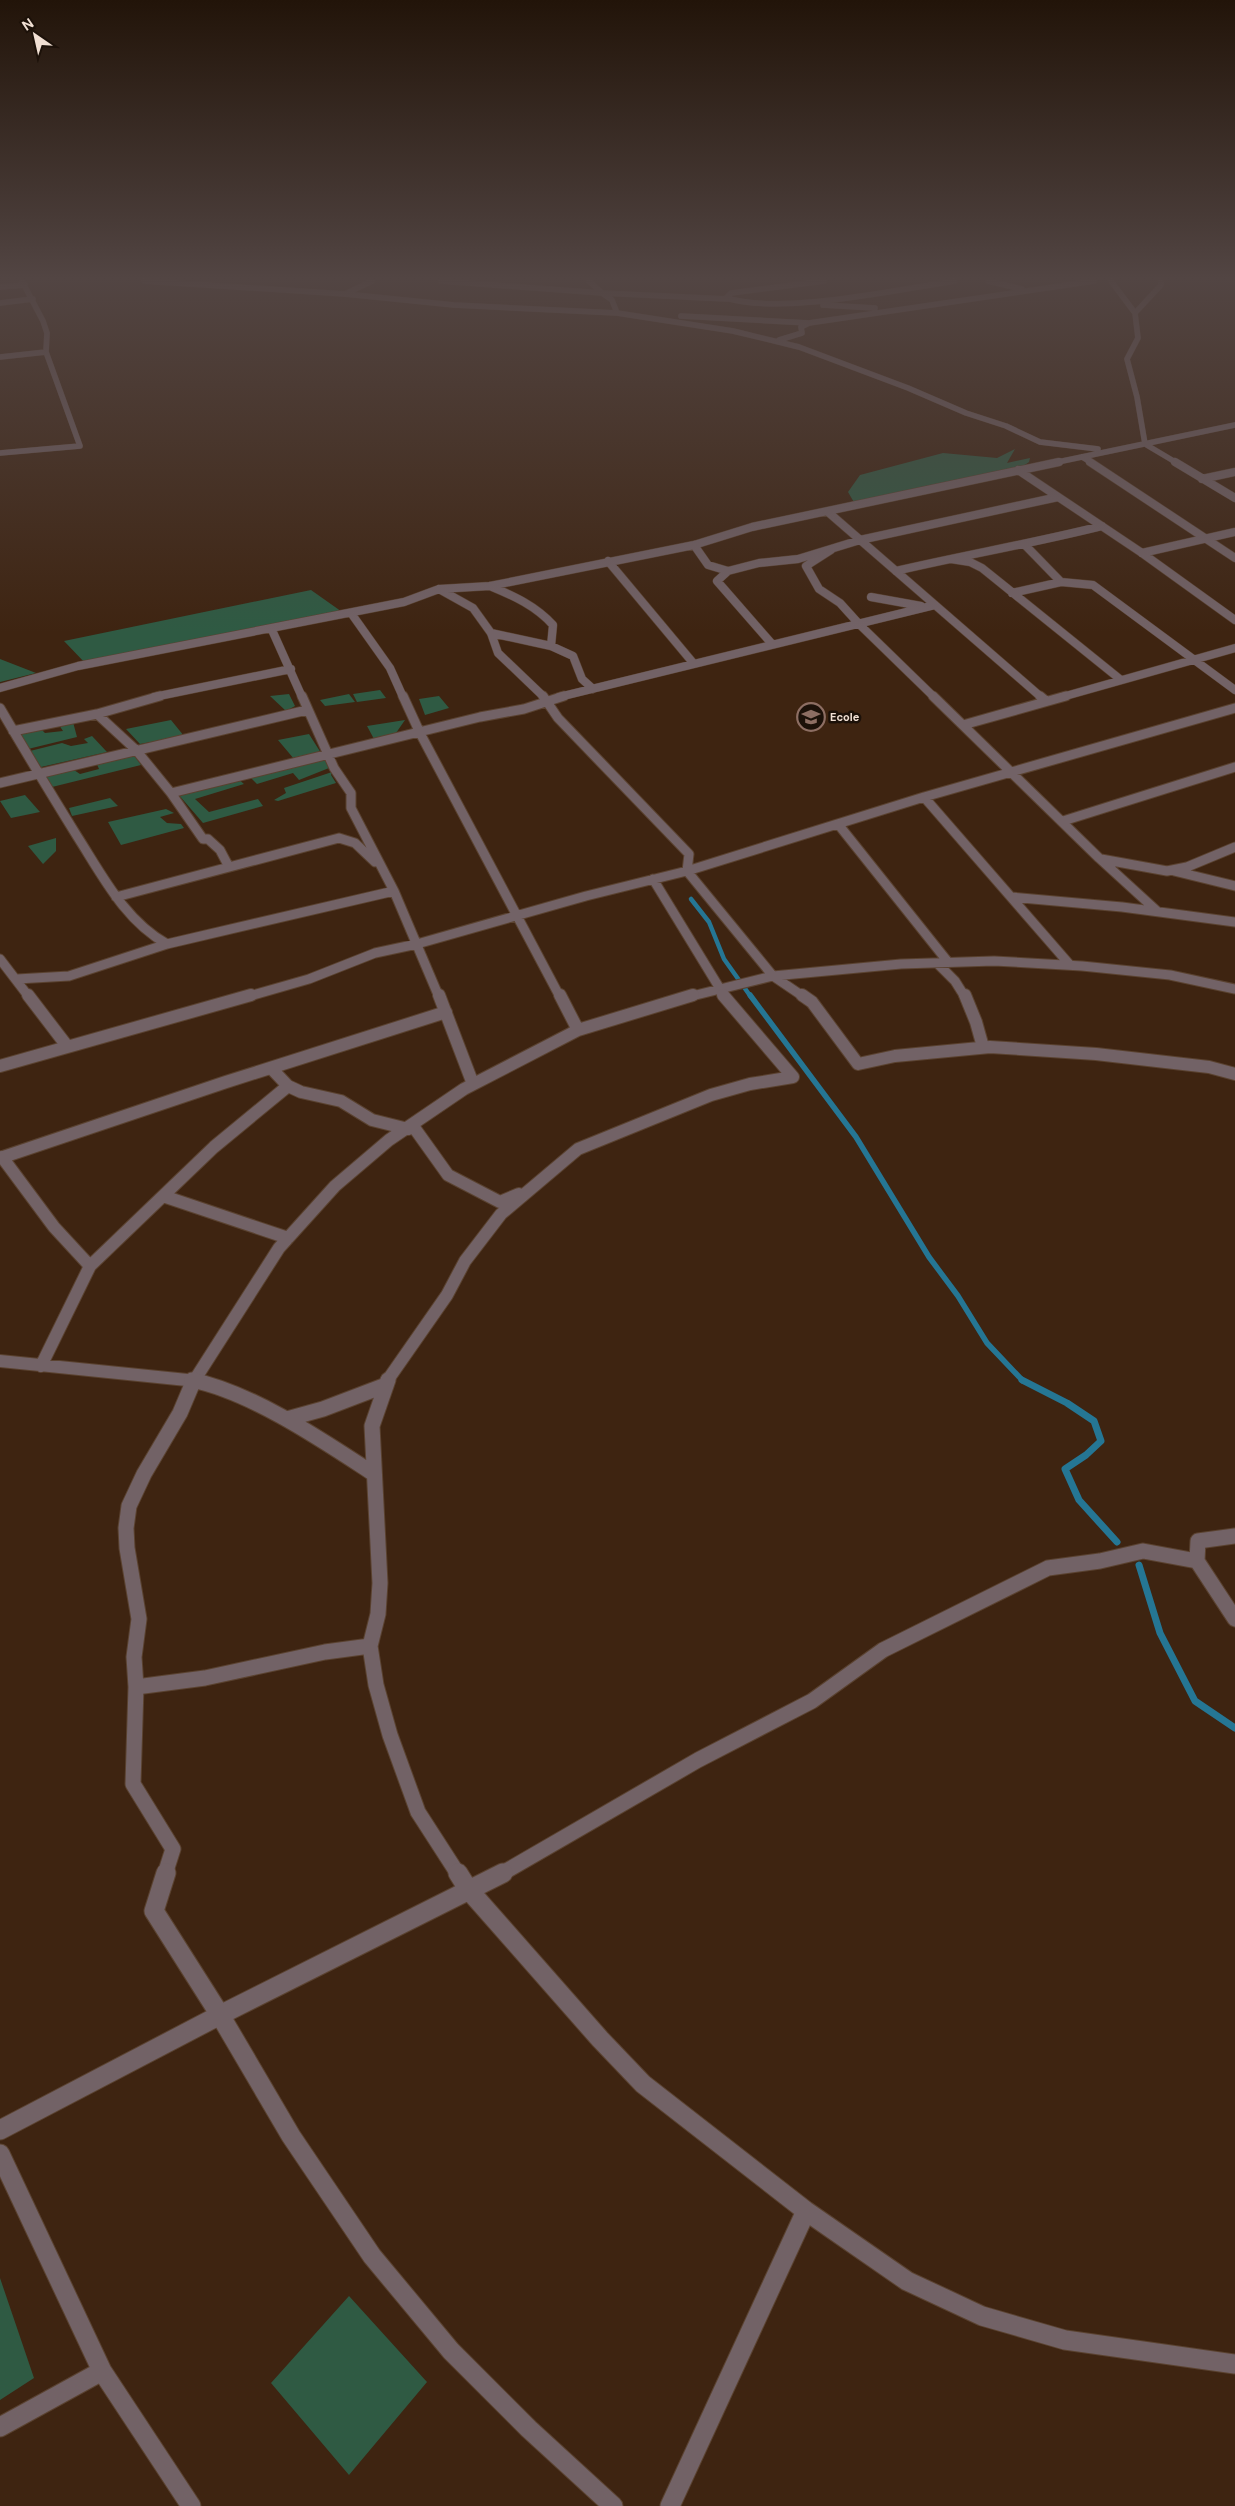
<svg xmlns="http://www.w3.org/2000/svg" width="1235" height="2506" font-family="'DM Sans',sans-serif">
<rect width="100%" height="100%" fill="#3e2411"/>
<path fill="#2f5a43" d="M1015,449L1007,463L1030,458L1029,462L1019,469L855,504L848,492L860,475L943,453L997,458Z
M311,590L345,614L86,664L64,641Z
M0,659L36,673L0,682Z
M380,690L386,698L357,702L353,694Z
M289,694L295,706L286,711L270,696Z
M349,694L355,702L325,706L320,700Z
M439,696L449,708L425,715L419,699Z
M171,720L184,736L140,744L126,729Z
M405,720L396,733L374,739L367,726Z
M73,722L77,737L28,749L19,733L40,728L45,733L63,731L59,725Z
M309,734L321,753L294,759L278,740Z
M92,736L107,752L41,767L30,751L62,743L71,746L88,743L84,739Z
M133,754L141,765L52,787L45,775L71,768L80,774L99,769L96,762Z
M325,758L329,768L299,780L293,773L257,784L250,777Z
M332,772L331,775L336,783L278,801L274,800L286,793L284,788Z
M238,779L244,784L195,799L209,812L258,799L263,806L203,823L178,794Z
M25,795L40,812L11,818L0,801Z
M110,798L118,806L72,816L69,808Z
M166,809L174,813L160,817L167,823L181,824L184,828L121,845L108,822Z
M56,838V851L43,864L28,846Z
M0,2278L34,2378L0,2400Z
M349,2296L427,2382L349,2475L271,2383Z"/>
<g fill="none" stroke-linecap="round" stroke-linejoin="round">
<path stroke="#257694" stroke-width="4.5" d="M691,899L709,922L724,959L751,997"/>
<path stroke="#257694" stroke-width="5.5" d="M750,995L856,1137L929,1257L958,1296L987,1343L1023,1381"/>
<path stroke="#257694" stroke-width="7" d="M1022,1380L1067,1403L1094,1421L1101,1441L1086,1455L1065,1469L1079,1500L1117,1542
M1139,1565L1160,1633L1195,1701L1235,1728"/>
<defs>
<path id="street-far5" d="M144,281L345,294L454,305L617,313L733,331L799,347L908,388L966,413L1006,426L1040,442L1098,449
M441,281L602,293L612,300L617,313
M589,281L602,293L727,299
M824,281L731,293L726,298C783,315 894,290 955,281
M988,281L1022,289
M1111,281L1135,313
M1161,281V285L1135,313L1138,338L1127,359L1137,397L1145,444L1177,463
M0,287L25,285
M345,294L372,281
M0,303L33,299
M823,305L875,308
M681,316L809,323
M779,340L802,333L801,327L809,323L1094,281
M0,357L46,352
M0,453L80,446L46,352L47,333L43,321L22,281
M1082,457L1092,463
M1053,463L1235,425"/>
<path id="street-far4" d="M1090,462L1235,558
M1175,462L1235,498
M1018,470L1142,553L1235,620
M1202,479L1235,472
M828,512L1041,697
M694,545L708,565L728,571L717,581L772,644
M1025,545L1061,582
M831,550L806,566L819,589L840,603L859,624L934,697
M1142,553L1235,532
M951,559L970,562L982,568L1121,680
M608,561L694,664
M728,571L759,563L798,559L860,540L1058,497
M896,571C965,555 1034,543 1102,526
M490,586C514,596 536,606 553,625L551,646
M439,589L473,608L491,633L498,653L544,697
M1012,593L1061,582L1093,585L1235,690
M871,597L921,606
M351,613L390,668L403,697
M272,630L302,697
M491,633L551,646L573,656L582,679L593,689
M0,688L78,666L404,602L439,589L490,586L694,545L752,527L1059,462
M154,697L291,669
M559,697L935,605
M1062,697L1235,648"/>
<path id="street-far3" d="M302,696L334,768L351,793V808L394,891L439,997
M403,696L420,733L560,997
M543,696L558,718L689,854L687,871L773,976L804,997
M933,696L1099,858L1157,911
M1040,696L1046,701
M0,708C25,751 51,794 77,836C102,875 125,921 167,944
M97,714L136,750L171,793L203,839H208L220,850L229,867
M963,725L1066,696
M13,731L97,714L160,696
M0,783L307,710
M171,793L480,717L524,709L564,696
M924,797L1070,965
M1063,821L1235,767
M838,824L948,962
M1101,859L1167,871L1187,867L1235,847
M1174,871L1235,886
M653,879L725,997
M116,897L339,838L355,843L375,862
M1011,897L1122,907L1235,922
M0,959L29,997
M937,963L955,981L965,997
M17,979L69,976L167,944L394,891
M246,997L309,979L375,953L417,944L586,896L687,871L924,797L1235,708
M688,997L773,976L901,964L994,961L1082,966L1170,975L1235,989"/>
<path id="street-far2" d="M28,995L67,1046
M439,995L473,1084
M560,995L578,1030
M723,995L793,1077
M802,995L812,1002L858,1064L895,1056L990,1047L1096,1054L1209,1067L1235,1074
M965,995L976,1022L983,1047
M0,1066L251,995
M271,1068L288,1086L301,1092L341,1101L372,1120L408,1129
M413,1126L448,1175L500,1202L519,1194
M2,1157L54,1227L90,1266
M0,1158L226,1082L446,1012
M163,1196L288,1238
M0,1361L197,1381
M41,1366L90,1266L214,1147L288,1086
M194,1381L279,1248L335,1186L389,1140L464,1089L578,1030L693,995
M387,1381L447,1295L465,1261L501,1214L578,1149L711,1095L750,1084L793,1077"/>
<path id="street-far1" d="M192,1380C253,1393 322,1440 374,1474
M388,1380L372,1426L380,1583L378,1614L370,1646L376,1685L390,1735L418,1812L458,1874
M287,1419L323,1409L386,1385
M1197,1561L1235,1619
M136,1687L205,1678L325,1652L370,1646
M165,1874L173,1849L133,1784L136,1687L134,1657L139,1619L127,1548L126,1528L129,1506L144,1474L180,1413L194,1380
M501,1874L698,1760L812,1701L883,1650L1048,1568L1100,1561L1143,1551L1197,1561L1198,1541L1235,1536"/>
<path id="street" d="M166,1873L154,1911L220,2015L291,2136L372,2256L451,2351L529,2429L613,2506
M458,1873L468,1889L600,2039L643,2084L806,2211L907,2281L982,2316L1065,2340L1235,2364
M0,2130L220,2015L503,1873
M0,2154L102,2371L191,2506
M0,2427L102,2371
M670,2506L806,2211"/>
</defs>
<use href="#street-far5" stroke="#5a4230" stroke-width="6"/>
<use href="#street-far4" stroke="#5a4230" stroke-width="9"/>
<use href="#street-far3" stroke="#5a4230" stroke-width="11"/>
<use href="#street-far2" stroke="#5a4230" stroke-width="14"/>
<use href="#street-far1" stroke="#5a4230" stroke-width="17"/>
<use href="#street" stroke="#5a4230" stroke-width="21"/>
<use href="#street-far5" stroke="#726266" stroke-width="5.5"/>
<use href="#street-far4" stroke="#726266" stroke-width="8"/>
<use href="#street-far3" stroke="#726266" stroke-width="9"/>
<use href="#street-far2" stroke="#726266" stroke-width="12"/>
<use href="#street-far1" stroke="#726266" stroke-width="15"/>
<use href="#street" stroke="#726266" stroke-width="19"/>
</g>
<linearGradient id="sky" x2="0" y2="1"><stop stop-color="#221409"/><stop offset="0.44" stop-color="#524543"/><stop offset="1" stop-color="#524543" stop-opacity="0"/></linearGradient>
<rect width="1235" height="632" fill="url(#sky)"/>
<defs>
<symbol id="school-ring" viewBox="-11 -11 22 22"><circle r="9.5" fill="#1c1109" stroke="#8d6e63" stroke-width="1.5"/><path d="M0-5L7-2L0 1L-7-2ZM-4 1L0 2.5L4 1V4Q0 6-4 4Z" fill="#8d6e63"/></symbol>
</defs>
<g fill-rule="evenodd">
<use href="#school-ring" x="795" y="701" width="32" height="32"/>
</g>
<g text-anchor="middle" stroke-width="5" stroke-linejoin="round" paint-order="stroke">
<g font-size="11" font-weight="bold" fill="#f0dfd3" stroke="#1c1109" text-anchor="start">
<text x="830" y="721">Ecole</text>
</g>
</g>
<g transform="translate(35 35) rotate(326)" stroke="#1c1109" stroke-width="4" paint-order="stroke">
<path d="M0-4L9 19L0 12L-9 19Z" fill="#f0dfd3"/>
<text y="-8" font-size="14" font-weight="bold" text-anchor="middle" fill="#f0dfd3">N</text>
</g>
</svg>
